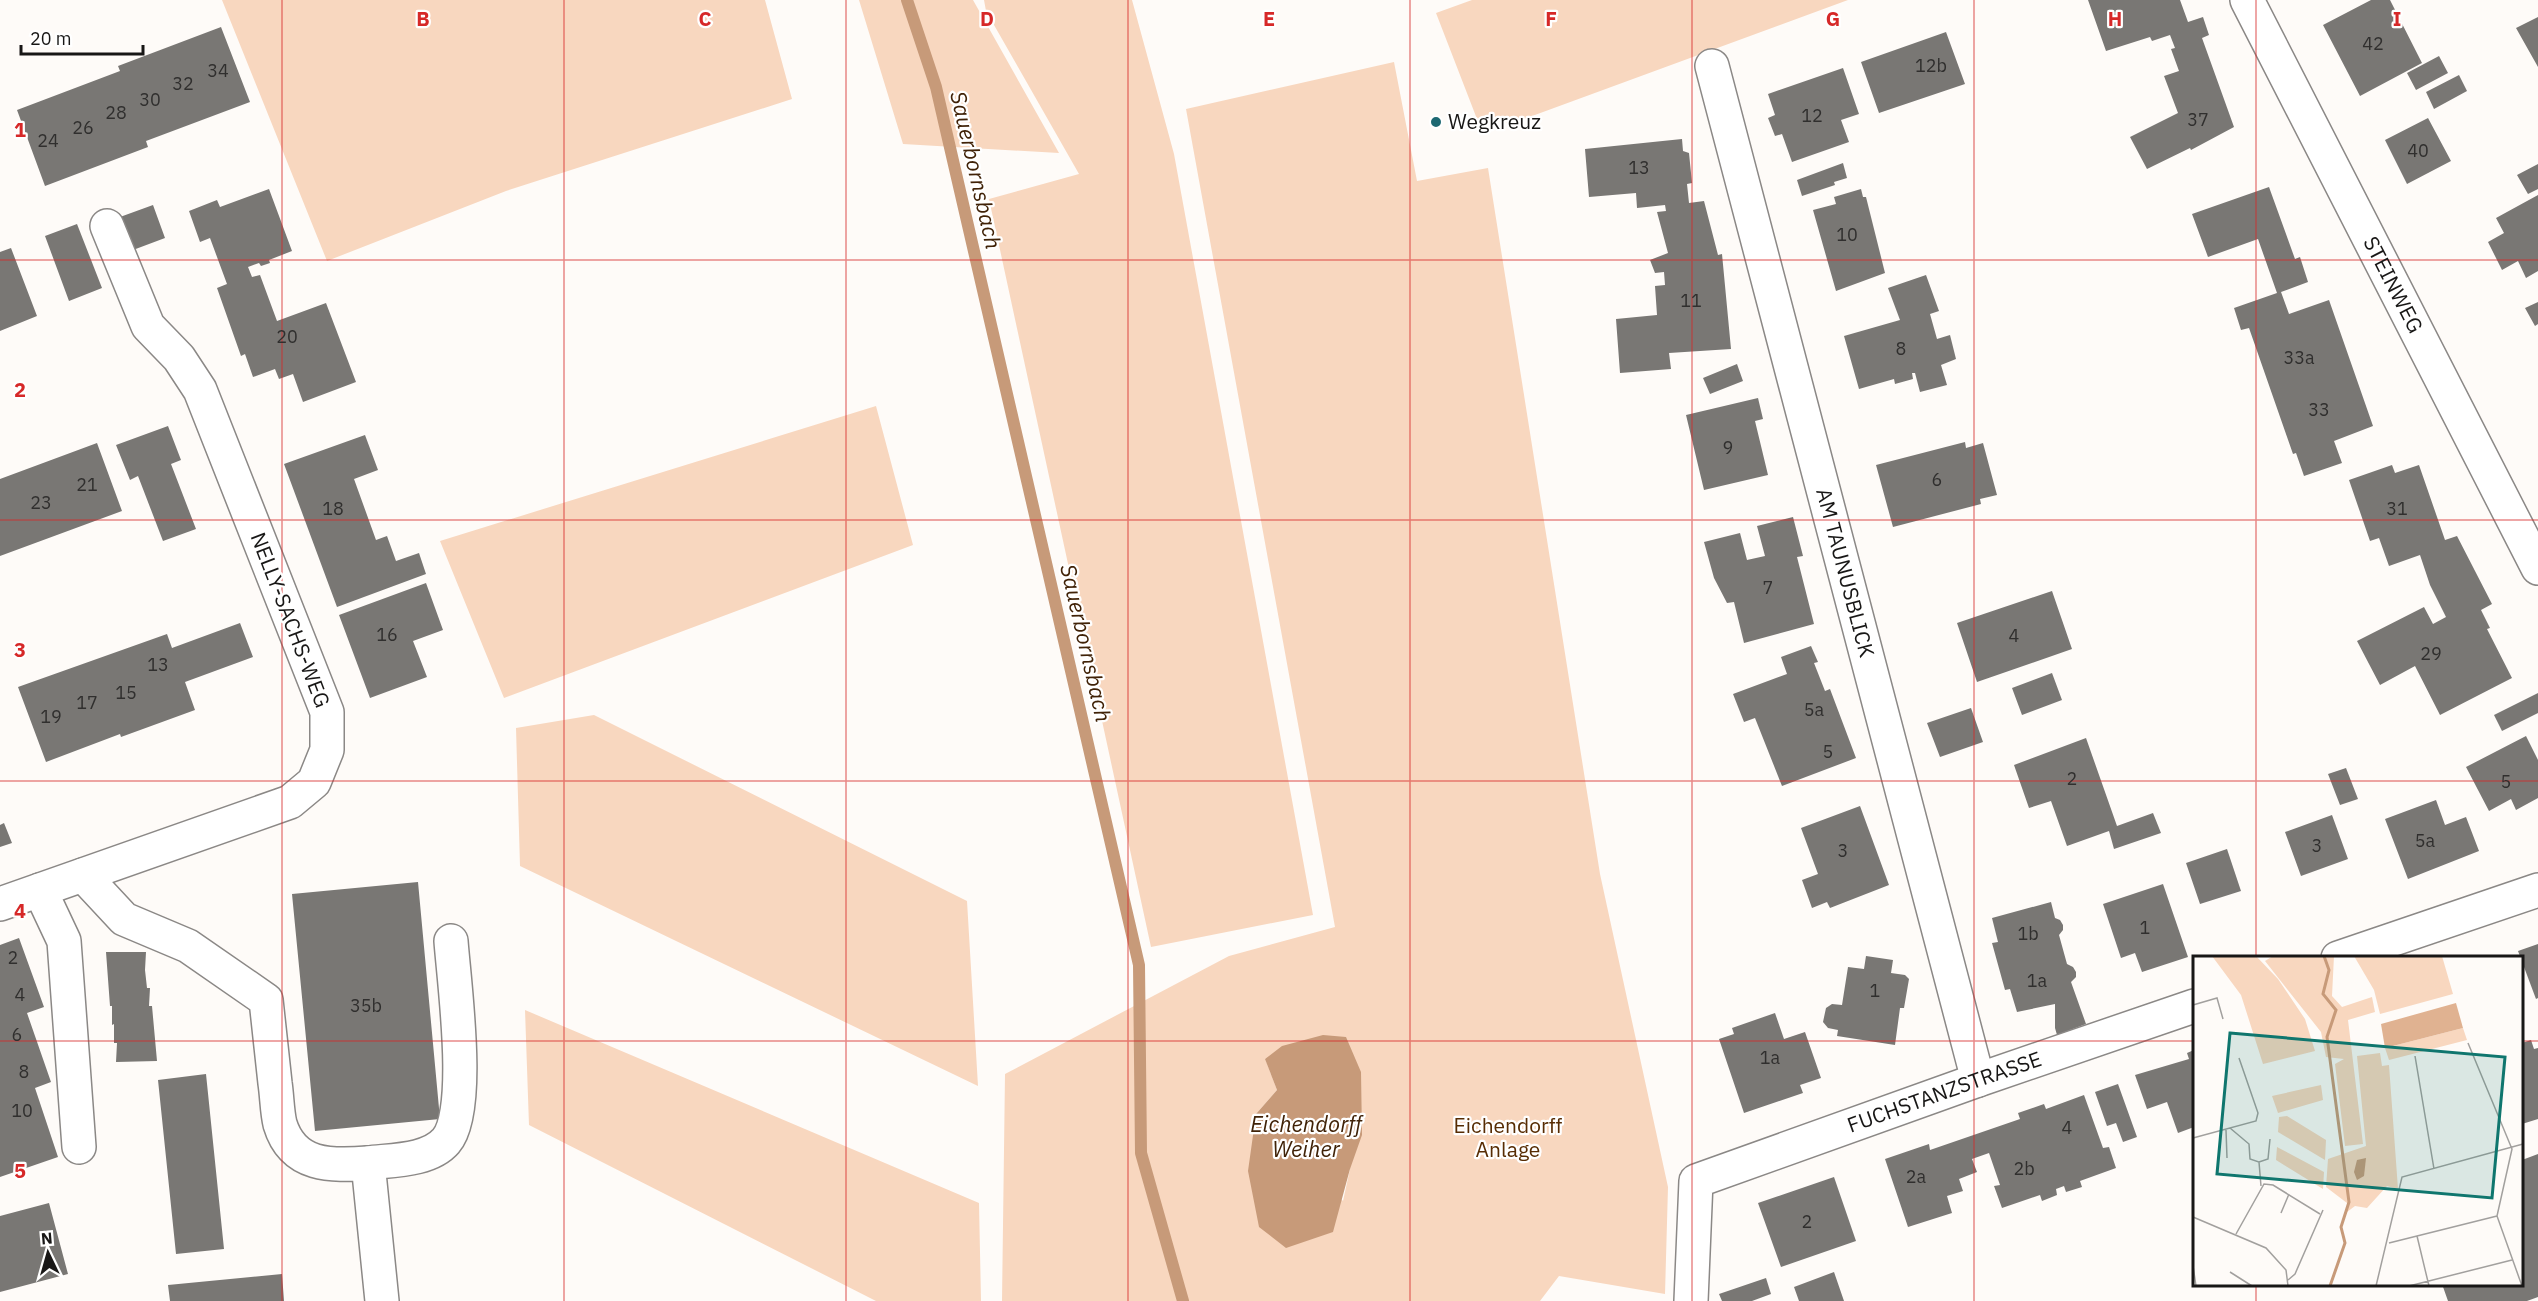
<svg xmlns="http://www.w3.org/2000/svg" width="2538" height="1301" font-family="'IBM Plex Sans',sans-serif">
<rect width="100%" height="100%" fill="#fefbf8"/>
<path fill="#f8d7bf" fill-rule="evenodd" d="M222,0H765L792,99L506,191L327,261Z
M859,0H973L1059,153L903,144Z
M984,0H1132L1174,154L1313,915L1151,947L989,199L1079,174L986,11Z
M1472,0H1848L1513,123L1477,119L1436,13Z
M1394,62L1417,181L1488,168L1600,874L1668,1187L1665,1294L1559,1276L1540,1301H1002L1005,1074L1229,956L1335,927L1186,109ZM1265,1058L1350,1169L1343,1201L1256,1114L1277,1090Z
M876,406L913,545L504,698L440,541Z
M594,715L967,901L978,1086L520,866L516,728Z
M525,1010L979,1203L981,1301H876L529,1125Z"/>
<path fill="#c79a79" d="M1323,1035L1346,1037L1361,1072L1362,1135L1350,1169L1333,1232L1286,1248L1259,1227L1248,1171L1256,1114L1277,1090L1265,1059L1282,1046Z"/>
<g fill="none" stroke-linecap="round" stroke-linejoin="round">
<path stroke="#c79a79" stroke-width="12" d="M907,0L936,87L1139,965L1141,1153L1183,1301"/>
</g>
<path fill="#797774" d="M2088,0H2180L2188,22L2203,17L2209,35L2202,38L2234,127L2191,150L2190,148L2147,169L2130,137L2178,113L2164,76L2179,71L2171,49L2175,48L2170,35L2152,41L2150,37L2106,51Z
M2371,0H2390L2422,63L2360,96L2323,25Z
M2538,17V67L2516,28Z
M221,27L250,102L146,141L148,147L45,186L17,110L120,71L118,66Z
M1946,32L1965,84L1879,113L1861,62Z
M2439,56L2448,73L2416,90L2407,73Z
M1843,68L1859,114L1841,120L1849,142L1792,162L1782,134L1775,136L1768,118L1775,115L1768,94Z
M2459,75L2467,91L2434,109L2426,92Z
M2428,118L2451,161L2407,184L2385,140Z
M1682,139L1683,151L1689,153L1692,183L1687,184L1689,203L1704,201L1718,255L1722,254L1731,349L1669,353L1671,369L1620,373L1616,319L1657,315L1655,286L1665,285L1664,272L1655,273L1650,260L1668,253L1657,212L1666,211L1665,205L1637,208L1636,193L1589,197L1585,149Z
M1843,163L1847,178L1834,182L1835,185L1802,196L1797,180Z
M2538,164V189L2528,194L2517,175Z
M2269,187L2295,259L2300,257L2308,282L2281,292L2289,314L2329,300L2373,426L2334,441L2342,463L2304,476L2296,453L2293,454L2249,328L2241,330L2234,308L2277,293L2258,239L2208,257L2192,214Z
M269,189L292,251L269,260L270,263L261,266L259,263L248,267L252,277L260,275L277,321L326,303L356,382L303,402L293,374L279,379L275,369L253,377L245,354L241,356L217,288L227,284L210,238L200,242L189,211L217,200L220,207Z
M1861,189L1863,197H1866L1885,273L1836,291L1813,210L1836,204L1834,197Z
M2538,195V271L2526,278L2518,261L2502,270L2488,242L2504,233L2496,218Z
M153,205L165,238L133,250L120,217Z
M77,224L102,288L69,301L45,236Z
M11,248L37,316L0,331V252Z
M1926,275L1939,311L1930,314L1937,339L1950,335L1956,359L1941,365L1947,385L1920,392L1915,373H1912L1913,379L1895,384L1894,379L1859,389L1844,336L1900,320L1888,288Z
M2538,302V324L2535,326L2525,308Z
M1737,364L1743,381L1710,394L1703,378Z
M1758,398L1763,419L1755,421L1768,475L1704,490L1686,415Z
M168,426L181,460L171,464L196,529L163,541L138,476L130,480L116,445Z
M365,435L378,470L354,479L376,540L387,536L396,561L419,553L426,574L337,607L284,464Z
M1965,442L1966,448L1983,443L1997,495L1980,499L1981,504L1893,527L1876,465Z
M97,443L122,511L0,556V479Z
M2392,465L2395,473L2419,465L2445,540L2457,536L2492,604L2481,610L2490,628L2487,629L2512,678L2440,715L2415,666L2380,685L2357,641L2424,607L2433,624L2446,617L2430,585L2420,555L2389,566L2379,538L2370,541L2349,480Z
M1793,517L1803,556L1797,557L1814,624L1744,643L1734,602L1727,603L1714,578L1704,542L1740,533L1747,560L1765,556L1757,526Z
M426,583L443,630L413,641L427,677L370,698L339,615Z
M2052,591L2072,649L1977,682L1957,623Z
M240,623L253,657L185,682L195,710L121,737L120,734L46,762L18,687L167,634L172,648Z
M1811,646L1818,662L1814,663L1825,691L1830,689L1856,758L1782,786L1755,718L1744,722L1733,694L1787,674L1781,657Z
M2052,673L2062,700L2022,715L2012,688Z
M2538,693V713L2502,731L2494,715Z
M1971,708L1983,742L1940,757L1927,723Z
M2526,736L2538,760V798L2516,810L2511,799L2489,811L2466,767Z
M2086,738L2117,826L2153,813L2161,833L2114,849L2109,831L2067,846L2051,801L2029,808L2014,765Z
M2346,768L2358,799L2340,805L2328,774Z
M2436,800L2445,825L2466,817L2479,851L2408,879L2385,819Z
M1860,806L1889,885L1830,908L1827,902L1812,908L1802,880L1818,874L1801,828Z
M2332,815L2348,859L2301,876L2285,832Z
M4,823L12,843L0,847V825Z
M2227,849L2241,891L2200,904L2186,863Z
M418,882L440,1119L315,1131L292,894Z
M2163,884L2188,957L2142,972L2135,953L2121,958L2103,904Z
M2051,902L2055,918L2060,920L2063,925V930L2059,935L2067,964L2073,967L2076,972V977L2071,982L2086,1024L2057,1035L2055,1028V1004L2017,1012L2010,989L2005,990L1992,943L1998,942L1992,918Z
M19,938L44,1007L27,1013L51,1082L35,1088L58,1157L0,1177V945Z
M2538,944V998L2536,999L2518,951Z
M106,952H146L145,970L147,988H150L149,1006H152L157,1061L116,1062L117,1043H114V1024L112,1025V1006H110Z
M1866,956L1893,960L1891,973L1905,975L1909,979L1904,1008H1900L1895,1045L1837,1036L1838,1030L1828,1028L1823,1022L1826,1008L1832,1004L1842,1005L1848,967L1864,969Z
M1775,1013L1784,1039L1805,1032L1821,1078L1800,1085L1803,1093L1744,1113L1719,1039L1734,1034L1732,1028Z
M2531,1040L2534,1049L2538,1048V1119L2522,1124V1043Z
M2194,1050V1127L2178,1133L2167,1102L2147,1109L2135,1075L2189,1059L2187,1053Z
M206,1074L224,1249L176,1254L158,1080Z
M2118,1084L2137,1137L2123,1142L2116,1123L2107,1126L2095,1092Z
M2084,1095L2103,1148L2109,1147L2116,1168L2080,1181L2082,1187L2066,1192L2064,1186L2056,1189L2057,1195L2042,1201L2040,1195L2002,1208L1994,1186L2000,1185L1989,1153L1972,1159L1977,1172L1959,1179L1963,1191L1947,1196L1952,1213L1908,1227L1885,1159L1929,1144L1930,1150L2020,1119L2018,1113L2044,1104L2046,1109Z
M2538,1154V1297L2527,1301H2448L2442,1284H2522V1160Z
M1834,1177L1856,1241L1781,1267L1758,1203Z
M49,1203L68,1274L0,1292V1216Z
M1834,1272L1844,1301H1799L1794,1287Z
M282,1274L284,1301H170L168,1285Z
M1766,1278L1771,1294L1752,1301H1722L1719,1294Z"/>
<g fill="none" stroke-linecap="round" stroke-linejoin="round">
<defs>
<g id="minor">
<path id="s1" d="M2247,0L2538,568"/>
<path id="s2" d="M1712,66L1978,1080"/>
<path d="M83,875L124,919L188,946L266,1000C269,1028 272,1055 275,1083C277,1096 277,1112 280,1124C293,1167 331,1166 368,1163L382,1301"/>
<path d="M40,890L64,941L79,1147"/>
<path d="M0,904L290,802L314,782L327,750V712L200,390L179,358L148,326L107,226"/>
<path d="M2338,958L2538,890"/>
<path d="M368,1163C391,1160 429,1161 446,1141C472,1112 454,982 451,941"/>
<path id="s3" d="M1691,1301L1696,1181L1978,1080L2194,1006"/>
</g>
</defs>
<use href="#minor" stroke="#8b8886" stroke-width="36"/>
<use href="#minor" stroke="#fff" stroke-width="33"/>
</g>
<path fill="none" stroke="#d62828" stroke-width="1.5" stroke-opacity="0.55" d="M282,0V1301M564,0V1301M846,0V1301M1128,0V1301M1410,0V1301M1692,0V1301M1974,0V1301M2256,0V958M0,260H2538M0,520H2538M0,781H2538M0,1041H2194M2522,1041H2538M2256,1284V1301"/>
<circle fill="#1d6872" stroke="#fff" stroke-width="2" cx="1436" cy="122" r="6"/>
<g text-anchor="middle" stroke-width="4.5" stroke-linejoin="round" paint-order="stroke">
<g font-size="18" fill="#302f2e">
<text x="2373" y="50">42</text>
<text x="1931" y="72">12b</text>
<text x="218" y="77">34</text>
<text x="183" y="90">32</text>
<text x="150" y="106">30</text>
<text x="116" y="119">28</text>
<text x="1812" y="122">12</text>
<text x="2198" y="126">37</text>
<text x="83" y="134">26</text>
<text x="48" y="147">24</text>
<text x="2418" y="157">40</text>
<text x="1639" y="174">13</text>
<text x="1847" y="241">10</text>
<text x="1691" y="307">11</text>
<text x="287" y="343">20</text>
<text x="1901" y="355">8</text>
<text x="2299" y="364">33a</text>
<text x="2319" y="416">33</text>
<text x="1728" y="454">9</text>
<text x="1937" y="486">6</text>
<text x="87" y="491">21</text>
<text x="41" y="509">23</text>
<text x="333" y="515">18</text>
<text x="2397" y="515">31</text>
<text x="1768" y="594">7</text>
<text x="387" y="641">16</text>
<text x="2014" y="642">4</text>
<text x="2431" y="660">29</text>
<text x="158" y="671">13</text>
<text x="126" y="699">15</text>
<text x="87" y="709">17</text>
<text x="1814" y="716">5a</text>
<text x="51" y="723">19</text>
<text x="1828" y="758">5</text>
<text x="2072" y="785">2</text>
<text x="2506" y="788">5</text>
<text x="2425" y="847">5a</text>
<text x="2317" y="852">3</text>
<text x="1843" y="857">3</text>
<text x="2145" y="934">1</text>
<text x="2028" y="940">1b</text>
<text x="13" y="964">2</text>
<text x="2037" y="987">1a</text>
<text x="1875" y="997">1</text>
<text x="20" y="1001">4</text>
<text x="366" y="1012">35b</text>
<text x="17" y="1041">6</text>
<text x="1770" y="1064">1a</text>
<text x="24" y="1078">8</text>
<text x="22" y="1117">10</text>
<text x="2067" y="1134">4</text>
<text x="2024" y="1175">2b</text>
<text x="1916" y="1183">2a</text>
<text x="1807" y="1228">2</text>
</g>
<g font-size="21" fill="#181716" stroke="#fff" text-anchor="start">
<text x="1448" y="129">Wegkreuz</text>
</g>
<g font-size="21" fill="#181716" stroke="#fff">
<text dy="7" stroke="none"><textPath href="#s1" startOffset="320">STEINWEG</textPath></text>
<text dy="7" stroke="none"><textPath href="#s2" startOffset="524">AM TAUNUSBLICK</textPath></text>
<text transform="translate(290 620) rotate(69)" y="7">NELLY-SACHS-WEG</text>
<text dy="7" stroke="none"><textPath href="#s3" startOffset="384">FUCHSTANZSTRASSE</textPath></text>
</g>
<g font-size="21" fill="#572c03" stroke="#fff">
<text x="1508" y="1133">Eichendorff<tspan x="1508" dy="24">Anlage</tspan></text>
</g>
<g font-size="22" font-style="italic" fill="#402207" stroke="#fff">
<text transform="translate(976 170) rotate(77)" y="8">Sauerbornsbach</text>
<text transform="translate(1086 643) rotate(77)" y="8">Sauerbornsbach</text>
<text x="1306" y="1132">Eichendorff<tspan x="1306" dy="25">Weiher</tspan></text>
</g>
</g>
<g transform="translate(2193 956)">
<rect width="330" height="330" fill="#fefbf8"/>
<path d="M19,0H63L85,23L112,63L122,95L70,108L48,39ZM80,0H141L139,40L149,51L179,41L182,56L155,64L170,188L152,190L142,108L151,103L133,101L128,76L72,5ZM161,0H249L260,38L187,58L181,34ZM270,72L274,84L196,104L192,92ZM187,97L189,110L196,109L205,233L194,230L174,252L162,250L154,256V247L133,231L135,203L173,190L164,100ZM128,129L130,144L85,157L79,140ZM94,160L133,184L132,204L85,176L86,161ZM84,191L131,216L130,233L83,204Z" fill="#f8d7bf"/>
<path d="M263,47L270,72L192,92L188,68Z" fill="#e0b291"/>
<path d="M173,202L171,220L164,224L161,216L164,204Z" fill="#c79a79"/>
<path fill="none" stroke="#c79a79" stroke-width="3" d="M131,0L136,14L130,38L143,54L134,81L156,246L148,271L152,287L137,330"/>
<path fill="none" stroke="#a2a09e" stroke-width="1.5" d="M0,49L24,42L30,63M275,87L319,193L304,260L329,330M222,100L241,213M37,172L56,188L57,203L66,206L68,230M33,174L34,202M0,182L63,165L65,157L46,102M66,206L75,203L77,183M88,257L96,238M0,261L73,292L93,314L95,330M43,278L71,228L80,229L127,258M224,280L236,330M196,287L304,260M0,310L3,330M37,316L59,330M95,324L102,318L130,254M183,330L209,221L330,188M216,330L319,304"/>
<path fill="#0f766e" fill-opacity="0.15" stroke="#0f766e" stroke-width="3" d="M37,77L312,101L299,242L24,218Z"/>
<rect width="330" height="330" fill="none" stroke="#181716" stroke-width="3"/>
</g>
<g font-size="20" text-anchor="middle" font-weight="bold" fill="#d62828" stroke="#fff" stroke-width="4.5" stroke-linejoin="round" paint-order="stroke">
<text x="423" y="26">B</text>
<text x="705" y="26">C</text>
<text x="987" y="26">D</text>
<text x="1269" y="26">E</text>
<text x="1551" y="26">F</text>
<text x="1833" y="26">G</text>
<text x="2115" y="26">H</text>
<text x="2397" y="26">I</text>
<text x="20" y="137">1</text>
<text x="20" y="397">2</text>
<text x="20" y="657">3</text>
<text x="20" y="918">4</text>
<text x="20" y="1178">5</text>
</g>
<g transform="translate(48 1253) rotate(355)" stroke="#ffffff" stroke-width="4.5" paint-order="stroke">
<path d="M0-4.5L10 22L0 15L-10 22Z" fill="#181716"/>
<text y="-9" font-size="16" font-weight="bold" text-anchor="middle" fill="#181716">N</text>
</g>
<path d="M21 45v9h122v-9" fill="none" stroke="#181716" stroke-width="3"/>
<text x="30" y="45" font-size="18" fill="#181716" stroke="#ffffff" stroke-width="4.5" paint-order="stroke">20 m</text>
</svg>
